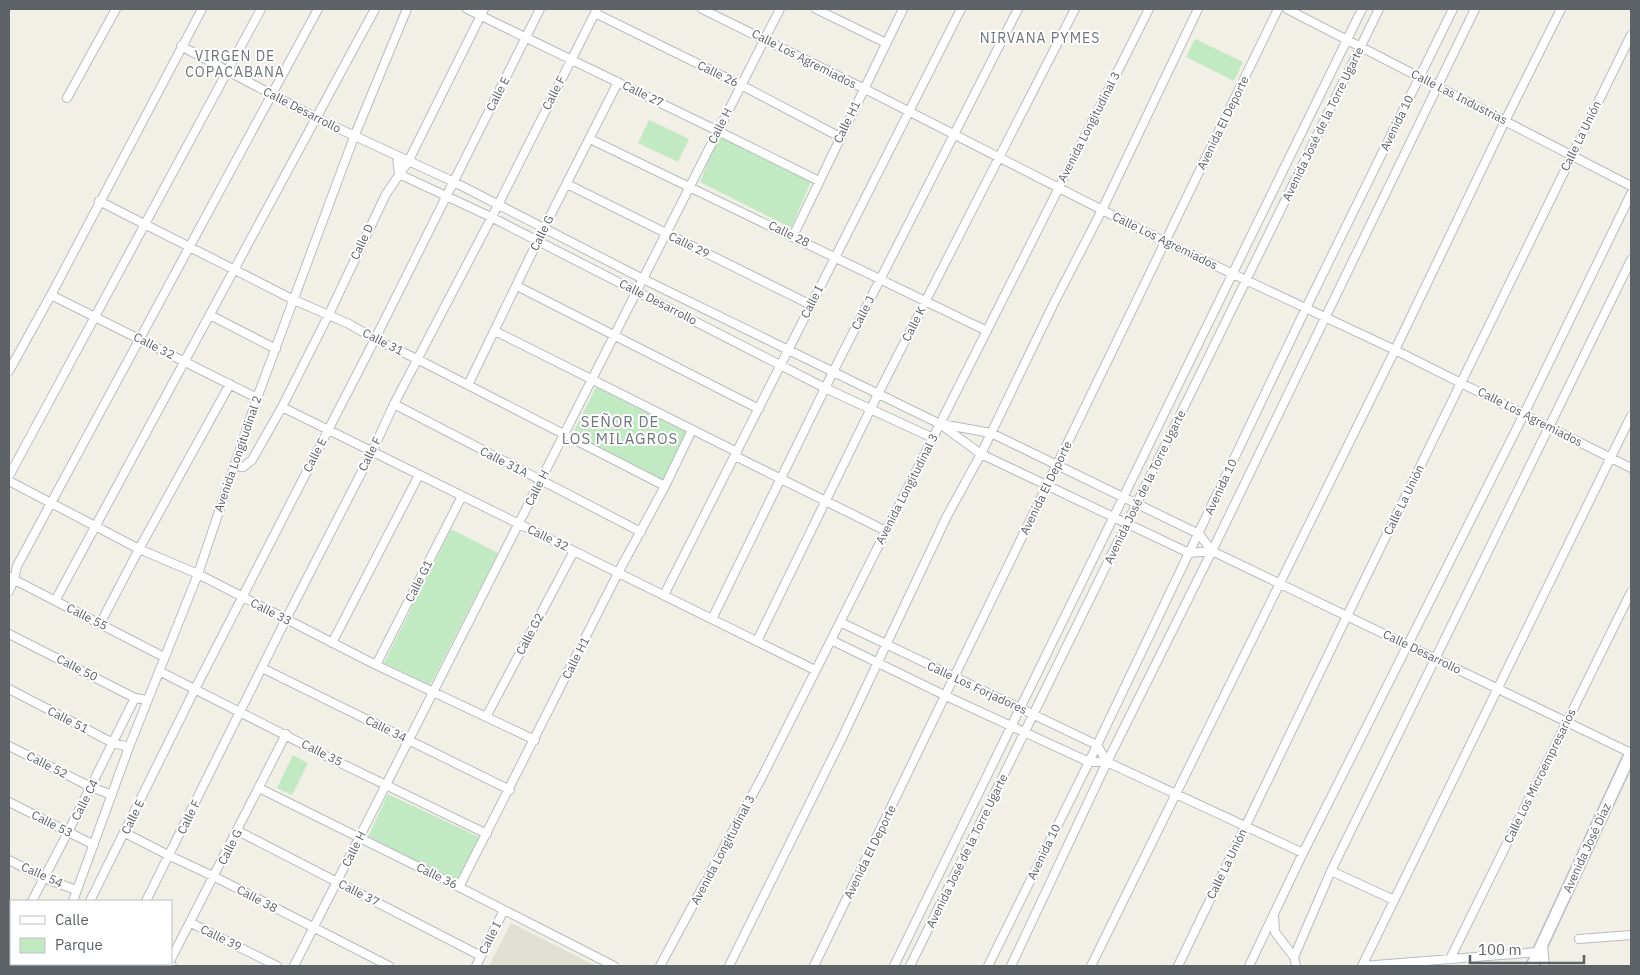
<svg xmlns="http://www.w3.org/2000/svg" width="1640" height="975" font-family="'IBM Plex Sans',sans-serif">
<rect width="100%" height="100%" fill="#f1efe6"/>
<path fill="#e1ded4" d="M511,923L596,966H489Z"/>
<path fill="#c1eac2" d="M1195,39L1243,62L1234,81L1186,57Z
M649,120L689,139L678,162L638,143Z
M718,136L811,182L791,228L700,182Z
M596,387L686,432L663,481L572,435Z
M451,529L498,553L430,685L384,663Z
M293,755L308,763L292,795L277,788Z
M388,794L479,837L457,880L368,837Z"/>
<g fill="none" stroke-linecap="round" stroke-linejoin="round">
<defs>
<path id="street" d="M467,9L718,131L819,181
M702,9L863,88L1165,242L1395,350L1631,468
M816,9L886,43
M1287,9L1631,186
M595,13L741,85L840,137
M181,46L316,118L454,182L643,279L940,424L981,454L1189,553L1212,551
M67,98L116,9
M590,139L987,331
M397,157L399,174L491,217L825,388L933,438
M567,184L811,305
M99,201L294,300L349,324L375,339L417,359L665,486
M793,236L903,9
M517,286L759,409
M51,295L257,398
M210,315L276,349
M495,331L737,452
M9,371L51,295L202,9
M468,385L544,228L618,82
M394,404L641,532
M282,407L815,670
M941,424L991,433L1199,534L1212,551L1631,753
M735,456L886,531
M234,466L243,467L252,460L282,407L329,314L386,194L408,162L484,9
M9,476L261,9
M9,481L139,549L198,574L376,665L535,740
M9,577L164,657
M9,591L14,580L17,566L318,9
M664,595L961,9
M55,601L375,9
M712,619L833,372L1018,9
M840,622L1097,745L1107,762
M100,624L139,549L230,384
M9,634L135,698L147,700
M831,640L946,696L1089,762H1107L1303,853
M757,641L878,394L1075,9
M332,643L419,475
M376,665L462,496
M262,668L510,790
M159,671L328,757L487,834
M9,689L113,743L129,747
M486,717L574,551
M9,746L91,787L112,795
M259,788L459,887L614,966
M9,802L94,845
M238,831L481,956
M125,833L170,856L215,877L389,966
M9,860L44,878L76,890
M1331,871L1394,900
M459,887L618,573L665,486L692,430
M32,901L68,832L135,698
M73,901L129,747L198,574L257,398L354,137L407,9
M90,901L195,689L375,339L540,9
M146,901L286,619L372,452L394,404L498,205L597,9
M1274,915L1275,932L1294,957
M191,923L277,966
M1579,939L1631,935
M1543,946L1545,966
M171,959L286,734
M1450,959L1631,592
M169,964L172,966
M53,966L54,964
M113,966L114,964
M294,966L780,9
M476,966L504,910
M660,966L761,779L1149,9
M729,966L842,738L947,516L981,454L1054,303L1102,210L1198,9
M814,966L1278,9
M894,966L1362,9
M910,966L1379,9
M988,966L1089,762L1306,308L1453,9
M1011,966L1107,762L1212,551L1475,9
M1091,966L1395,350L1505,121L1561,9
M1178,966L1347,616L1631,35
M1249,966L1303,853L1524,414L1631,194
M1296,966L1294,957L1331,871L1631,260
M1362,966L1631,416
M1363,966L1538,952"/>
<path id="secondary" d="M9,921L11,922
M9,937L11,939
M61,964L66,966
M94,964L98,966
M1532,966L1631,753"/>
</defs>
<use href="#street" stroke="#b8bcc0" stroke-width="10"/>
<use href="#secondary" stroke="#b9bdc3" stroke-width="14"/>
<use href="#street" stroke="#fff" stroke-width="8"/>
<use href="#secondary" stroke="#fff" stroke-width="11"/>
</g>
<g text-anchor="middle" stroke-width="4" stroke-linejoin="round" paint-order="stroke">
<g font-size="12" fill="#5d6267" stroke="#fff">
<text transform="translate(804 59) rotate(27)" y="4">Calle Los Agremiados</text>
<text transform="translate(718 74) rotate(26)" y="4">Calle 26</text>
<text transform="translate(554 93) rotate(-63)" y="4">Calle F</text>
<text transform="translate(498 94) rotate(-63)" y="4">Calle E</text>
<text transform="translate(643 94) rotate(26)" y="4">Calle 27</text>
<text transform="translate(1459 97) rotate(27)" y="4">Calle Las Industrias</text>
<text transform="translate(302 110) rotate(27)" y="4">Calle Desarrollo</text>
<text transform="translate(847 122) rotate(-64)" y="4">Calle H1</text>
<text transform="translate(1223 123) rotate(-64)" y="4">Avenida El Deporte</text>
<text transform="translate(1397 123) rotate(-64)" y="4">Avenida 10</text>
<text transform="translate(1323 124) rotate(-64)" y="4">Avenida José de la Torre Ugarte</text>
<text transform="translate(720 126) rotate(-63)" y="4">Calle H</text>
<text transform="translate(1089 127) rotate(-63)" y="4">Avenida Longitudinal 3</text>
<text transform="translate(1581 136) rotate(-64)" y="4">Calle La Unión</text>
<text transform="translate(542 233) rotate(-64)" y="4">Calle G</text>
<text transform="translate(789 234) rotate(26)" y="4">Calle 28</text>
<text transform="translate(1165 241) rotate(26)" y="4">Calle Los Agremiados</text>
<text transform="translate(362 242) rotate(-65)" y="4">Calle D</text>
<text transform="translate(689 245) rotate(26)" y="4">Calle 29</text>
<text transform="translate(658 302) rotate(27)" y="4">Calle Desarrollo</text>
<text transform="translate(812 302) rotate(-63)" y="4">Calle I</text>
<text transform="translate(863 313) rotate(-63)" y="4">Calle J</text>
<text transform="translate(914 324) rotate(-63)" y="4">Calle K</text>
<text transform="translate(383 342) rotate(27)" y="4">Calle 31</text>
<text transform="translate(154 346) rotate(27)" y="4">Calle 32</text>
<text transform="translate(1530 417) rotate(27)" y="4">Calle Los Agremiados</text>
<text transform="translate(238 454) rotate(-71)" y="4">Avenida Longitudinal 2</text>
<text transform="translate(370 454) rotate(-64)" y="4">Calle F</text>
<text transform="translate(315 455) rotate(-63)" y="4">Calle E</text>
<text transform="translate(504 462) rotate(27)" y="4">Calle 31A</text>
<text transform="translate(1145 487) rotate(-64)" y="4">Avenida José de la Torre Ugarte</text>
<text transform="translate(1221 487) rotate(-65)" y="4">Avenida 10</text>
<text transform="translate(537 488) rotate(-63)" y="4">Calle H</text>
<text transform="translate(1046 488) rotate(-64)" y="4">Avenida El Deporte</text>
<text transform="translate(907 489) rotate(-63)" y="4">Avenida Longitudinal 3</text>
<text transform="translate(1404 500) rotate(-64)" y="4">Calle La Unión</text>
<text transform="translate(548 538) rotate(26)" y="4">Calle 32</text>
<text transform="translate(419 581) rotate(-63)" y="4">Calle G1</text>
<text transform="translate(271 612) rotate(27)" y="4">Calle 33</text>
<text transform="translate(87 617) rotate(27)" y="4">Calle 55</text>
<text transform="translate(530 634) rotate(-62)" y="4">Calle G2</text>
<text transform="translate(1422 652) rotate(26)" y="4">Calle Desarrollo</text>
<text transform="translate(576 658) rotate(-63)" y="4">Calle H1</text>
<text transform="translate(77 668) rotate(27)" y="4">Calle 50</text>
<text transform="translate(977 688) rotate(25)" y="4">Calle Los Forjadores</text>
<text transform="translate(68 720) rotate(27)" y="4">Calle 51</text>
<text transform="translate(386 729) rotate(26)" y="4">Calle 34</text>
<text transform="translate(322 753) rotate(27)" y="4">Calle 35</text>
<text transform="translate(47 765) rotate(27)" y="4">Calle 52</text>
<text transform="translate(1540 776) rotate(-64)" y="4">Calle Los Microempresarios</text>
<text transform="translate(85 800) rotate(-63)" y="4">Calle C4</text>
<text transform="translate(133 817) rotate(-64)" y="4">Calle E</text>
<text transform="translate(189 817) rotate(-64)" y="4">Calle F</text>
<text transform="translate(52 824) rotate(27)" y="4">Calle 53</text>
<text transform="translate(230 847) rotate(-63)" y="4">Calle G</text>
<text transform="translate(1587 848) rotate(-65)" y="4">Avenida José Díaz</text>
<text transform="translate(354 849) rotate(-63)" y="4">Calle H</text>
<text transform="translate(723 850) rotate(-62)" y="4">Avenida Longitudinal 3</text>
<text transform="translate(967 851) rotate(-64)" y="4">Avenida José de la Torre Ugarte</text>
<text transform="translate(870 852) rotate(-64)" y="4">Avenida El Deporte</text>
<text transform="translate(1044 852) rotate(-64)" y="4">Avenida 10</text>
<text transform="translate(1227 864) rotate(-64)" y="4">Calle La Unión</text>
<text transform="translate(42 875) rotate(24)" y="4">Calle 54</text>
<text transform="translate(437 876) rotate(26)" y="4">Calle 36</text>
<text transform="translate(359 893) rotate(27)" y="4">Calle 37</text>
<text transform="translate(257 899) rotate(28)" y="4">Calle 38</text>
<text transform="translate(221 938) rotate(26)" y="4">Calle 39</text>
<text transform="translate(490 938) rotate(-63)" y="4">Calle I</text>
</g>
<g font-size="14" letter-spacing="1" fill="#6e747a" stroke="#fff">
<text x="1040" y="43">NIRVANA PYMES</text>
<text x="235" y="61">VIRGEN DE<tspan x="235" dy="16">COPACABANA</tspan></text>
</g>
<g font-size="15" letter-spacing="1" fill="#6e747a" stroke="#fff">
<text x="620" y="427">SEÑOR DE<tspan x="620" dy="17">LOS MILAGROS</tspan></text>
</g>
</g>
<rect width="1640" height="975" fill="none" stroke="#5d6267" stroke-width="20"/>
<rect x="10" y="900" width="162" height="65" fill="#ffffff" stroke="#bec0c2"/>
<rect x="20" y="916" width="25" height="8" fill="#ffffff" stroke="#bec0c2"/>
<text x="55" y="925" font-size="15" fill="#5d6267">Calle</text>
<rect x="20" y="938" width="25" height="15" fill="#c1eac2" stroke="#bec0c2"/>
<text x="55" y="950" font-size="15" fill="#5d6267">Parque</text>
<path d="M1470 955v8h114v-8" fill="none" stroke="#5d6267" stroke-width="2.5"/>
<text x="1478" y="955" font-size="15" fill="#5d6267" stroke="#ffffff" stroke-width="4" paint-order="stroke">100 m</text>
</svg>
